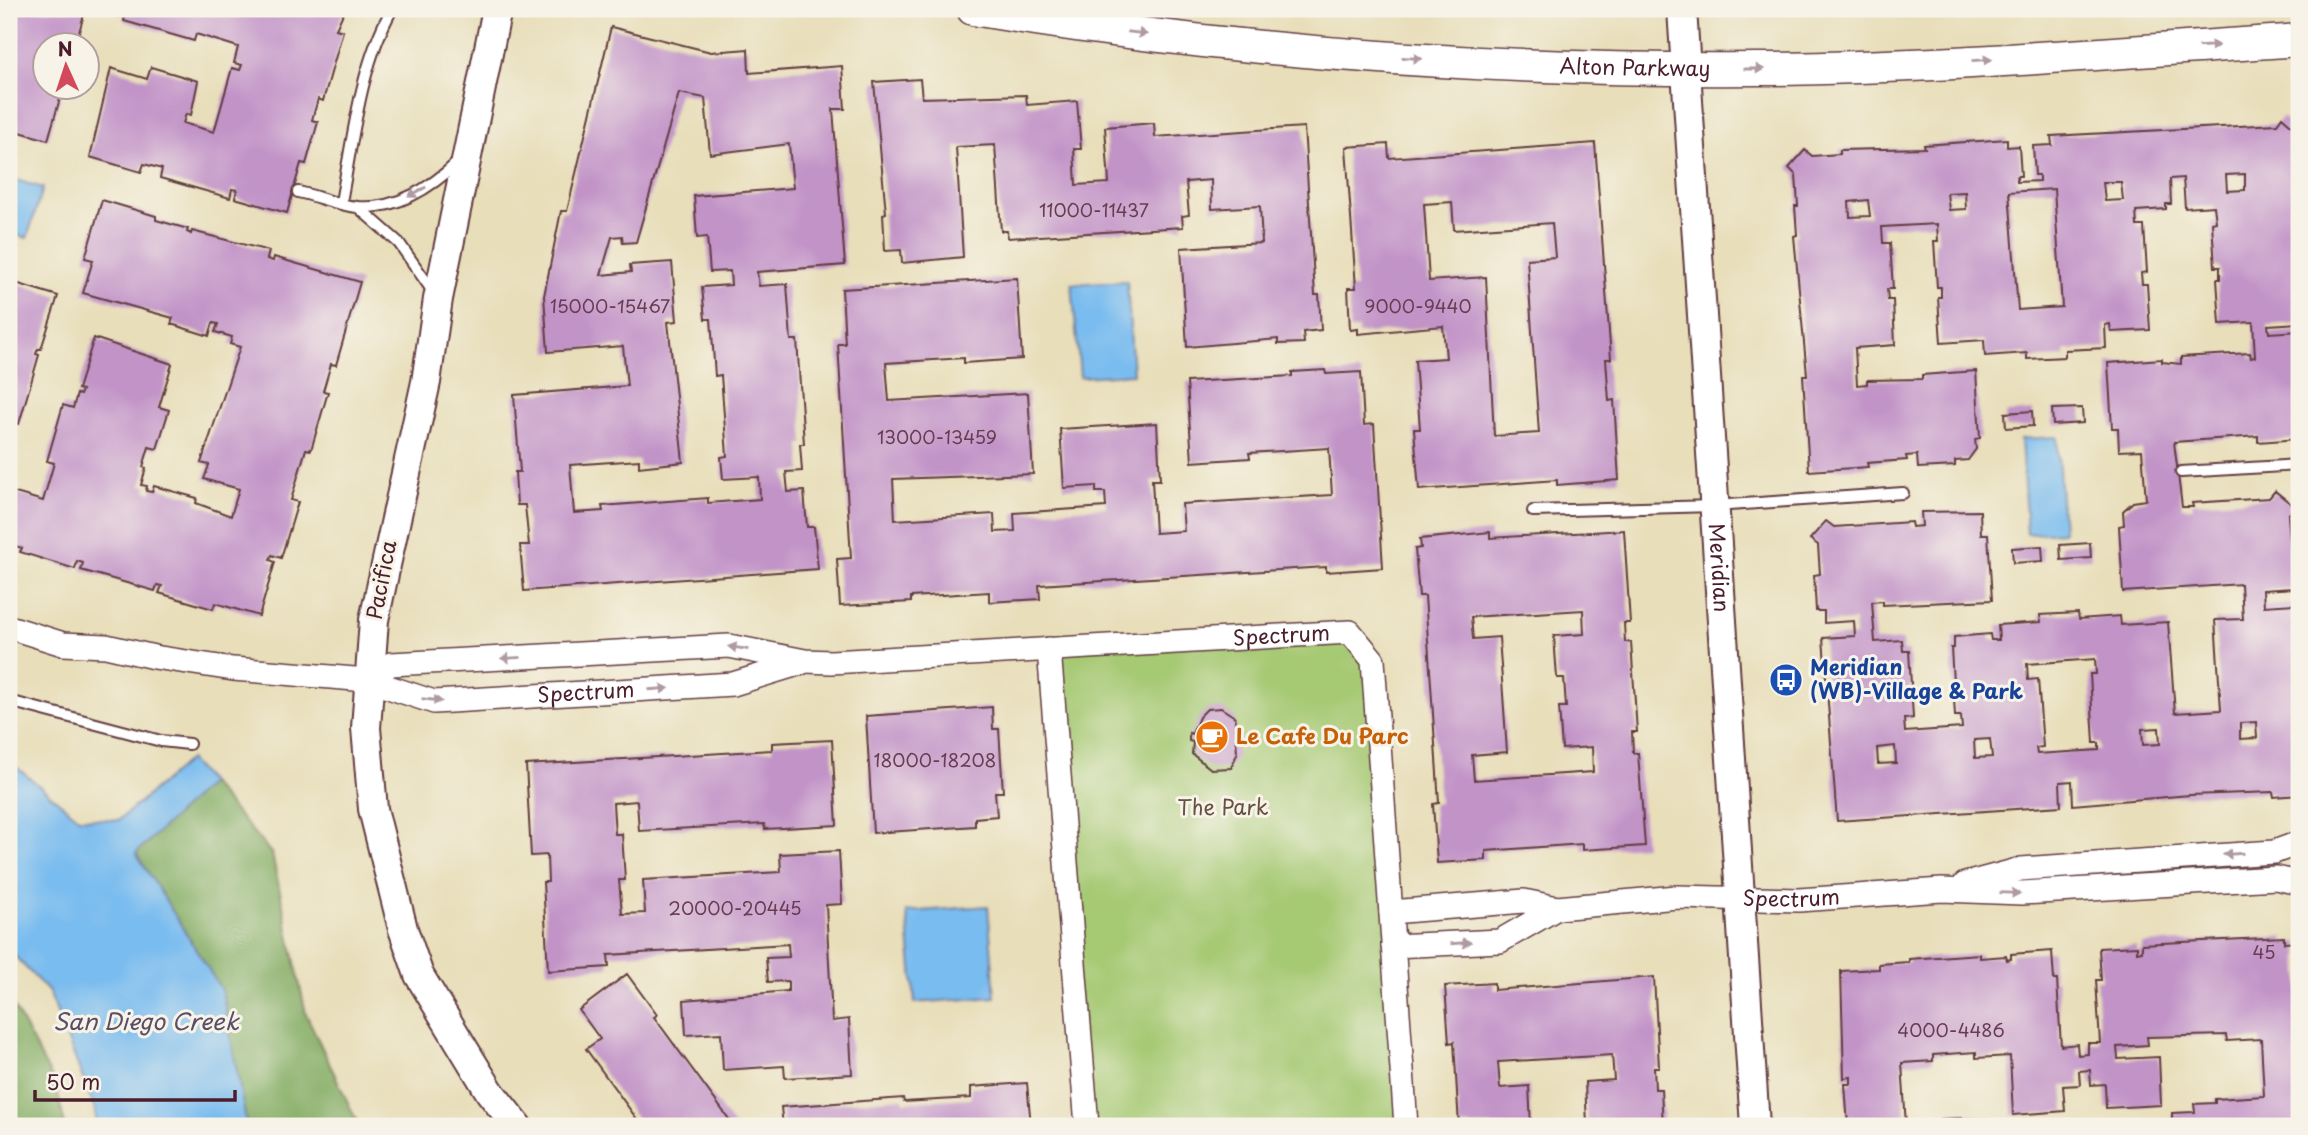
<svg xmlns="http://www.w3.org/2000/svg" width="2308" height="1135" font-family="'Playpen Sans',sans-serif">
<rect width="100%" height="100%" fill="#f7f3e8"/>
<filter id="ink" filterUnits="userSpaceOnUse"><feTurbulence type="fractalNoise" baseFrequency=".0143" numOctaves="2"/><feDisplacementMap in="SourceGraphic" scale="14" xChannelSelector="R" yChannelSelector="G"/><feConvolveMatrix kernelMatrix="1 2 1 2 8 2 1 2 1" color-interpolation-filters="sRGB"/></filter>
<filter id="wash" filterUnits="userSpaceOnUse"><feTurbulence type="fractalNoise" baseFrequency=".00686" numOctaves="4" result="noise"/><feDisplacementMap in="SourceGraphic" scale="28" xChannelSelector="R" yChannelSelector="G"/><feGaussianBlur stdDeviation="1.57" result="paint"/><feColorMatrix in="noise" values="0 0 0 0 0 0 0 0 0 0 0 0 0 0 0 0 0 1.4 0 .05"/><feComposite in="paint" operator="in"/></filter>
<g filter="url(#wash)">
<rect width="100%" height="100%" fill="#e8deba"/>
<path fill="#a6c973" stroke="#78744f" stroke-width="2" d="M1350,632L1373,660L1406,1126H1087L1049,649Z"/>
<path fill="#84ad65" stroke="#676648" stroke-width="2" d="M210,783L272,854L306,1014L359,1126H247L222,991L136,853Z
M9,998L56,1085L65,1126H9Z"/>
<path fill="#79bcef" stroke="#626e8d" stroke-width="2" d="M9,178L43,188L27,238L9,233Z
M1127,281L1133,374L1080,377L1072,284Z
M2057,437L2063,532L2027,534L2021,439Z
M189,760L210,783L136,853L222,991L247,1126H97L95,1109L49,992L9,950V761L79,818L119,820Z
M988,906L995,997L915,1003L907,912Z"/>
<g id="blocks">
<path fill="#c193c7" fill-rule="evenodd" d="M9,9L85,11L75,46H46V88H63L48,140L9,129Z
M112,9H345L336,29L343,31L323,101L318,99L312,120L318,122L306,164L301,163L287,213L235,198L237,190L232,189L230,198L160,178L162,169L144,164L141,172L90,157L111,68L147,79L151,67L198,81L191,115L186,114L183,123L214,132L232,68L240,70L242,65L234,63L238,47L196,34L194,41L124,21L125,16L111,12Z
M611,27L711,52L748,49L749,73L842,66L845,109H833L845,265L757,272L759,286L787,284L791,340H797L804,444H800L802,471L786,472L788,492L804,491L807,527H814L818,569L524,591L520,545H529L525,505H517L515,472H520L514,395L627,386L623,346L548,352L544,296L561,211H567ZM679,93L705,98L710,154L789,144L793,188L694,196L697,238L707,237L710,272L730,271L731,285L702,287L705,319H711L715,376L721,375L727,456L721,457L723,479L759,477L760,499L708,503V498L602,506L603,511L574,513L570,465L639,460V467L683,462L668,322L677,321L672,262L630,265L631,272L601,275L612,237L622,236L623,243L636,242Z
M920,79L922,98L1026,95L1027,105L1077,101L1081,149H1074L1076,185L1109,183L1105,127L1154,123L1155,137L1304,127L1315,295H1319L1321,330L1303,332L1304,343L1278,344V339L1187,347L1181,248L1262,243L1260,206L1212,209L1211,180L1186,182L1189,215L1182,216L1183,227L1008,238L1007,231H1001L995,145L956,147L963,257L902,263L901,250L885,251L883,214L886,213L874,82Z
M2282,117L2299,132L2294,140L2296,171H2299V323L2268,325L2269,333L2299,331V439L2258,442V436L2174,442L2182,507H2193L2192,503L2269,498L2275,491L2295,507L2288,515L2294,588L2263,590L2264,606L2295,604L2299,651V795L2274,797L2273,792L2190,795L2073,805L2072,781L2060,782L2061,806L1837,821L1823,638L1855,636L1854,621L1824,623V611H1816L1814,575L1820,574L1818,545L1810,539L1826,521L1834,527L1911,522L1912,527L1922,526L1921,512L1980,511L1981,534H1988L1992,600L1883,605V601L1872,602L1875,642L1902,640L1903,651H1909L1913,718L1904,719L1905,732L1962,728L1961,716H1955L1951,648H1954V637L1990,634L1991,640H1999L1998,625L2041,622L2040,615L2078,613L2079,619L2120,616L2121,625L2168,622L2175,713L2221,710L2215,620L2243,619L2241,584L2123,592L2119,526L2124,525L2123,511L2133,502L2146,500L2142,450L2119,451L2118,428H2112L2108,363L2162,359V362L2181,364V357L2250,353L2251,358L2255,357L2253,322L2220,324L2217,279H2220V267H2215L2212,223L2216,222L2214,206L2185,208L2183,178L2170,179L2171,204H2166V209L2136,211L2137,226H2144L2147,272L2141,273L2142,284H2147L2150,330L2111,332L2110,324L2105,325L2106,348L2065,350V357L2027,359V353L1985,356L1984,340L1941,343L1938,297H1941V287H1937L1934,241H1938L1937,224L1882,227L1883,243H1890L1893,289H1887L1888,300H1893L1895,345L1855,348L1857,385L1867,384V380L1922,379V375L1976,371L1980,438L1975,439L1976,449L1968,460L1955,461V466L1918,468L1917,455L1906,456L1907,460L1867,463L1868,467L1809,471L1803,375H1807L1794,236L1797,235L1795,206H1798L1796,175L1789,168L1805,150L1812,156L1840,154V150L1925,148L1924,145L2007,139V147L2019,146L2021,176H2017V182L2039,181V175H2035L2033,146L2052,145L2051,136L2277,124ZM2245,174V190L2227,191L2226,175ZM2103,182H2121L2123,200L2105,201ZM2054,189L2062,307L2018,310L2009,192ZM1965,192L1966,209L1949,210L1947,193ZM1868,200L1870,216L1850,217L1849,202ZM2095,659L2096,674H2090L2094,743H2099V750L2037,754L2036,748L2043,747L2038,679L2028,680L2027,664ZM2256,722L2257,738L2240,739V723ZM2159,728L2160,744L2143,745L2142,729ZM1990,739L1992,757L1975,758L1974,740ZM1895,746L1896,763L1878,764L1877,748Z
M1595,143L1611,359H1606L1609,401L1614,400L1619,480L1557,485V480L1419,490L1414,429H1420L1415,360L1446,358L1443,326L1358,334V329L1350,330L1348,288H1356L1346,147L1388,144L1389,158ZM1452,202L1454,230L1552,223L1555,257L1527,259L1539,433L1494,436L1486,277L1429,281L1424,204Z
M102,200L156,216V220L188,229L187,232L191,234L192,231L269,251L267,259L273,261L274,257L360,282L336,365L331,364L323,391L328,392L311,450L306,449L291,500L298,502L281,558L272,555L270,560L275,562L259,616L215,603L213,609L159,593L162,586L157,585L155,591L81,570L83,563L77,561L75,569L20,552L22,548L9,544V491L43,501L54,463L47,461L63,405L73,408L77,394L80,395L82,390L78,389L94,338L172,364L159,407L169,410L157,449L149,447L143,467L146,468L141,485L147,486L146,491L152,492L154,486L197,498L196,503L231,516L239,489L204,479L209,465L201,463L240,347L230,344L232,337L215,332L218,324L213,323L209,336L171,324L173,318L83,293L93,260L85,258Z
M1017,278L1022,359L964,363V358L886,363L889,401L1028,393L1033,474L893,479L895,520L994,514L995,532L1015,531L1014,513L1106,507L1105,492H1096V486L1064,488L1060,429L1157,423L1160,480H1152L1155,533L1184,531L1182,504L1332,495L1329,448L1249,453L1250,458L1192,462L1187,382L1292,376V372L1325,370L1326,374L1361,372L1364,425L1374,424L1383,568L1326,572V567L1039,585L1040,599L989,602V592L911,597V602L840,606L837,559L851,558L838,344H845L842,289Z
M9,281L58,296L41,349H38L36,354L39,355L19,424L9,421Z
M2082,408L2083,423L2053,425L2052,409Z
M2032,411L2033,426L2006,428L2005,413Z
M1624,530L1630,623H1624L1625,642H1631L1637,732H1632L1633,753H1638L1645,846L1582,850V844L1486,851V860L1437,863L1433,804L1439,803L1425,596H1419L1415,549L1421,548L1420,539L1490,532V538ZM1583,610L1584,634L1554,636L1557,678H1564L1566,707H1559L1562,749L1592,747L1593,772L1474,780L1472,755L1507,752L1499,637L1473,639L1471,617Z
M2090,543L2091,558L2061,560L2060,545Z
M2042,546L2043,561L2013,563L2012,548Z
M992,707L993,729H999L1003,792H995L997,816L975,818V826L873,833L866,716Z
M1221,708L1235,717L1237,754L1231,768L1211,769L1192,754L1193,742L1189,741V733L1192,734L1199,717L1207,709Z
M832,740L837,825L765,829L764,824L639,831L637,801L613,803L615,834H622L625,880H619L622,914L645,913L643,880L781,872L780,854L839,851L842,904L826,905L832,1021L849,1019L852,1074L785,1078L784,1066L723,1070L721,1033L686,1035L684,1000L788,991V981L768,982L766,958L789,957L788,944L608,955L609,967L548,971L543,882H548L547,855L531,856L526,765L772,750V743Z
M2284,937V943L2299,942V1126H2172V1113L2195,1112L2194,1104L2215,1103V1099L2264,1096L2261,1039L2227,1041L2226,1035L2147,1037L2148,1045L2117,1047L2118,1059L2159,1057L2161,1105L2106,1108L2105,1084L2091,1085L2090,1070L2079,1071L2080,1085L2063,1086L2065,1111L2013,1115L2010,1056L1976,1058V1052L1933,1055V1061L1902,1063L1906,1126H1848L1845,1084H1851V1077L1844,1078L1841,971L1879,969V964L1909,962V959L1980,954V958L2006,956L2007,960L2011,959V954L2052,951L2054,980H2057L2061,1046L2077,1044L2078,1055L2088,1054V1043H2100L2096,980H2101L2099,948L2137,946V952L2142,951V944Z
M627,974L657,1015L654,1017L734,1126H642L586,1049L600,1039L579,1010Z
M1654,977L1659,1067H1654L1655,1089H1661L1663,1126L1587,1124L1585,1082L1614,1080L1612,1055L1498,1062L1500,1088L1529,1086L1531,1126H1459L1454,1042L1449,1043L1445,986L1494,983V990Z
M1027,1083L1031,1126H783L781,1107L903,1098L904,1102L971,1098V1087Z
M1958,1118L1986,1119L1987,1126H1941L1940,1119Z"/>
</g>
</g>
<g filter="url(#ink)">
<use href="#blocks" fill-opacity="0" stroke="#623c40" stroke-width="2"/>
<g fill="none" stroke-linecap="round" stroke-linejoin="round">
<defs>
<path id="service" d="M298,192C317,196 337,205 357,207C396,210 432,187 459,161
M341,202C353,139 360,66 392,9
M358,207L399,243L434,293
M2181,472L2299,465
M1533,511L1714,506L1903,493
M9,701L161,741L189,744"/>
<g id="minor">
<path id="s1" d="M9,627L63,644L106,646L154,657L233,669L367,680L434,702L733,684L801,663"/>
<path d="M1049,649L1087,1126"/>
<path id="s2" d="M367,680L391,664L729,646L805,661L831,662L1350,632L1373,660L1406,1126"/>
<path d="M1965,884L2021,869L2274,852L2299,843"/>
<path id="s3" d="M1391,912L1524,901L1557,908L1677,897L1799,900L1942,890L2022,893L2276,878L2299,883"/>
<path d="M1393,946L1500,941L1557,908"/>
</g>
<g id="tertiary">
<path d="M497,9L438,299L426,382L374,620L366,728L373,809L403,929L419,975L490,1092L517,1126"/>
<path id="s4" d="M1682,9L1755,1126"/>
</g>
<g id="secondary">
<path id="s5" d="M973,9C1230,52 1497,71 1758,69C1939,68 2119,52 2299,40"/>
</g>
</defs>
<use href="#service" stroke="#623c40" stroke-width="14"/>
<use href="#minor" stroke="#623c40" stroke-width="26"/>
<use href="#tertiary" stroke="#623c40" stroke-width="32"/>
<use href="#secondary" stroke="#623c40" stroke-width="35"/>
<use href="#service" stroke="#fff" stroke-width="10"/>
<use href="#minor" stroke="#fff" stroke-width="23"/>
<use href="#tertiary" stroke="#fff" stroke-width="28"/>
<use href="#secondary" stroke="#fff" stroke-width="32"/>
</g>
<defs><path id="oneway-solid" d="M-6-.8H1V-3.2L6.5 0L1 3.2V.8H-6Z" transform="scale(1.75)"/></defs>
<g fill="#ae9aa0">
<use href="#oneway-solid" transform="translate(1137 33) rotate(7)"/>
<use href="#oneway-solid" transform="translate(2209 46) rotate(-4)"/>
<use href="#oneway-solid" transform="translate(1412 58) rotate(3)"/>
<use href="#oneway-solid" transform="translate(1982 60) rotate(-3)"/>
<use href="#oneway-solid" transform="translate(1754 69)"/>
<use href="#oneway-solid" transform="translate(417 192) rotate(151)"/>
<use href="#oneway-solid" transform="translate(738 648) rotate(-171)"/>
<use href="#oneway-solid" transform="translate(511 658) rotate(177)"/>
<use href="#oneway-solid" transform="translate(659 689) rotate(-4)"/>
<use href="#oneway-solid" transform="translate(432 700) rotate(8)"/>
<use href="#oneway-solid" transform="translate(2233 854) rotate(176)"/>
<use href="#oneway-solid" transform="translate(2010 893) rotate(2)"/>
<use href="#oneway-solid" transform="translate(1461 943) rotate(-4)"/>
</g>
</g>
<defs>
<symbol id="bus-disc" viewBox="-11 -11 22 22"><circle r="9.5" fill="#1a4fb4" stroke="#f7f3e8"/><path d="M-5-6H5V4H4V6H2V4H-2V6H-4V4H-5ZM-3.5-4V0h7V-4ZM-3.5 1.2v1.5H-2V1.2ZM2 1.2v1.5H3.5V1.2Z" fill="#fff"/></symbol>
<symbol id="cafe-disc" viewBox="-11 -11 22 22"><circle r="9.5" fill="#e8710a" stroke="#f7f3e8"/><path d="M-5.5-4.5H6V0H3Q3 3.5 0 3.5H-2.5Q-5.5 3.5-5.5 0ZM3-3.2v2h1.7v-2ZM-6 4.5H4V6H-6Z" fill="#fff"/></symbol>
</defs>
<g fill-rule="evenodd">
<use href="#bus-disc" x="1767" y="661" width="38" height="38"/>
<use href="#cafe-disc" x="1193" y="718" width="38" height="38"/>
</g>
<g text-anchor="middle" stroke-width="6" stroke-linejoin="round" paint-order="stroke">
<g font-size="18" fill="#683c52">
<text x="1094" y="217">11000-11437</text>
<text x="610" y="313">15000-15467</text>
<text x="1418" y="313">9000-9440</text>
<text x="937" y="444">13000-13459</text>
<text x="935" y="767">18000-18208</text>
<text x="735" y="915">20000-20445</text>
<text x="2264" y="959">45</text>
<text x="1951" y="1037">4000-4486</text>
</g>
<g font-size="21" fill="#4a1f2b" stroke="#f7f3e8">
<text dy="7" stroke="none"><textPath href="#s5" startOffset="665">Alton Parkway</textPath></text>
<text dy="7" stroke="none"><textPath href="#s4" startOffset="560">Meridian</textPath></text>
<text transform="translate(382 580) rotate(-79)" y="7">Pacifica</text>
<text dy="7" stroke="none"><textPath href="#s2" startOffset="922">Spectrum</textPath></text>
<text dy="7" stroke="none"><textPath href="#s1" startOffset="586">Spectrum</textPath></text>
<text dy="7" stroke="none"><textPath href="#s3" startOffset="402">Spectrum</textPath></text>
</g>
<g font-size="21" font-weight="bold" fill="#164399" stroke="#f7f3e8" text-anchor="start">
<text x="1810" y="675">Meridian<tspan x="1810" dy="24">(WB)-Village &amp; Park</tspan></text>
</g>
<g font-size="21" font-weight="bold" fill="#c56008" stroke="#f7f3e8" text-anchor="start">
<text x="1236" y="744">Le Cafe Du Parc</text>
</g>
<g font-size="21" fill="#665241" stroke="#f7f3e8">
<text x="1223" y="815">The Park</text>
</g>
<g font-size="23" font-style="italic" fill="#584e66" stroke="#f7f3e8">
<text x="146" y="1030">San Diego Creek</text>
</g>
</g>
<rect width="2308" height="1135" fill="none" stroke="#f7f3e8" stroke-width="35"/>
<g transform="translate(66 66) rotate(357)"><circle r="33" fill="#f7f3e8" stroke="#b29e9c" stroke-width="2"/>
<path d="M0-5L12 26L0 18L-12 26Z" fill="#d1495b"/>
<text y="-10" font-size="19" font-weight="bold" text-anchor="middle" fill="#4a1f2b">N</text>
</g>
<path d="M35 1090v10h200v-10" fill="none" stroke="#4a1f2b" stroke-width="3.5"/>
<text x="46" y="1090" font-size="21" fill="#4a1f2b" stroke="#f7f3e8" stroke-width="5" paint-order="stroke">50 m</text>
</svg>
